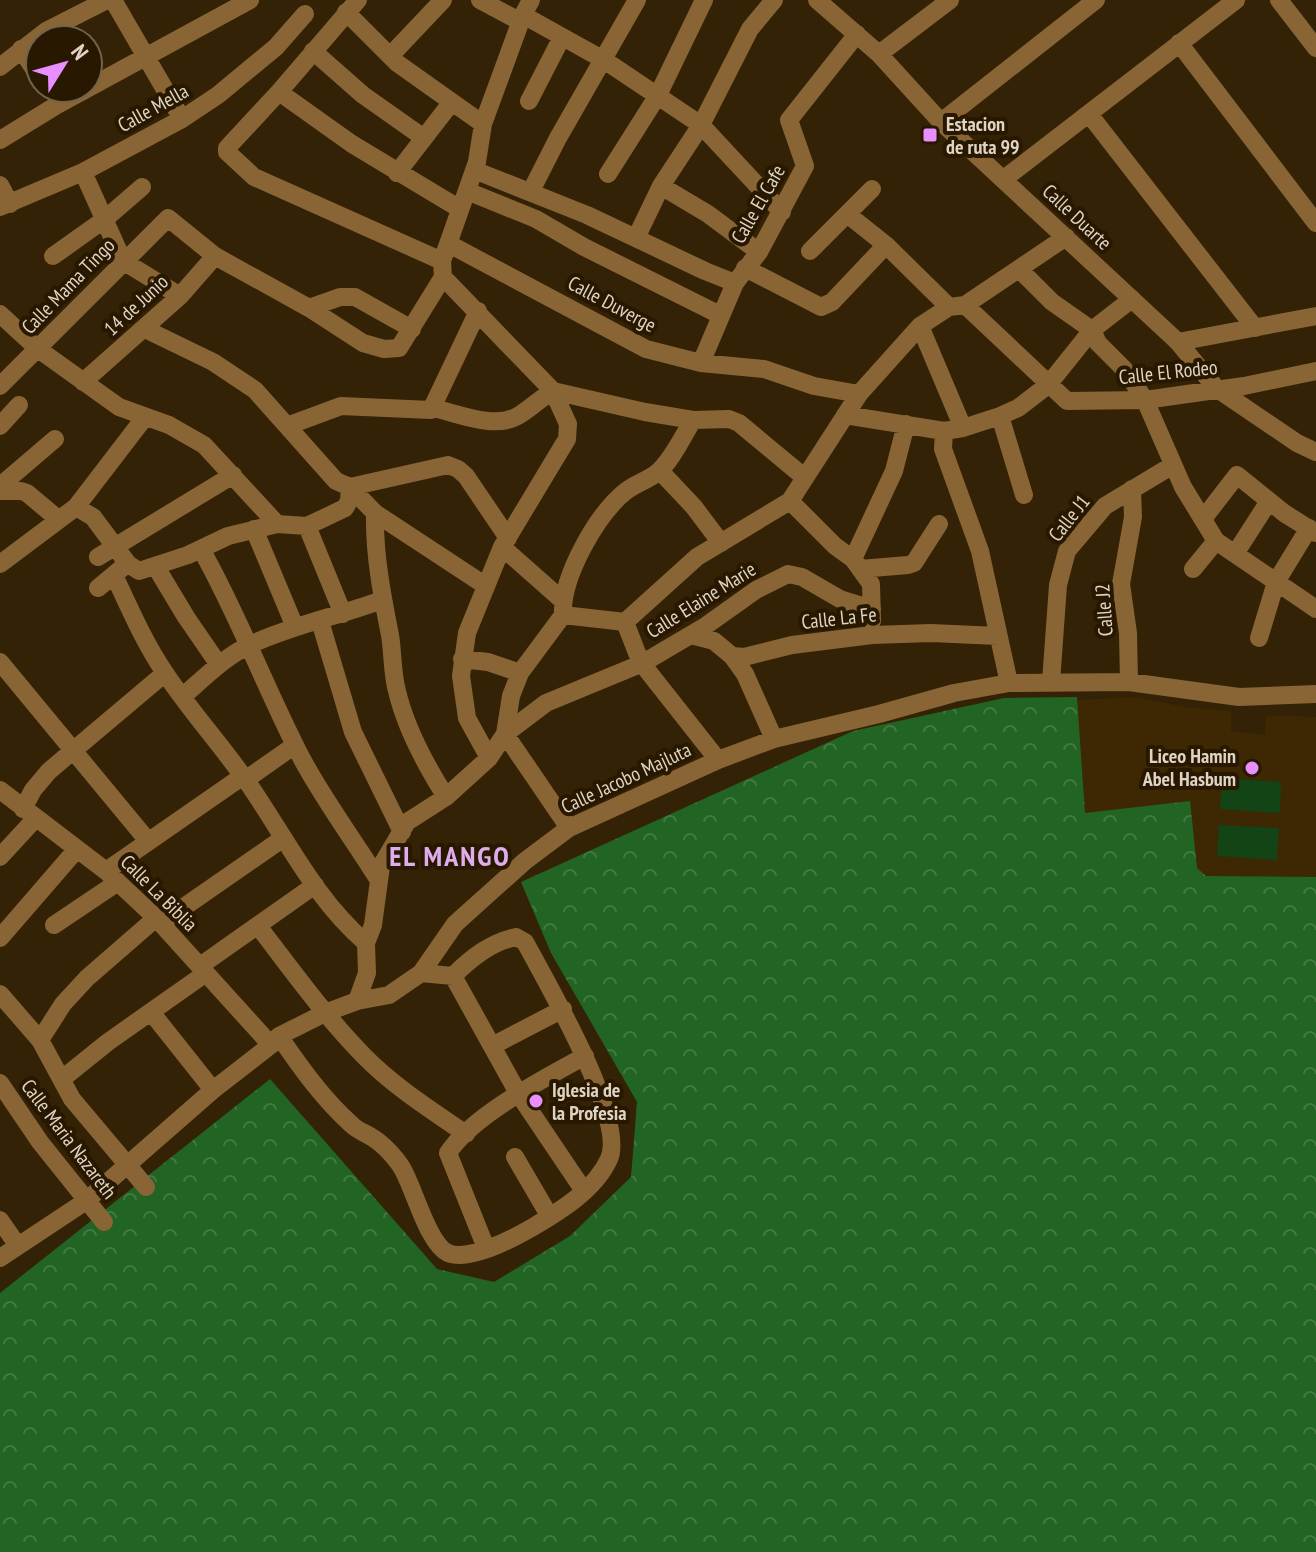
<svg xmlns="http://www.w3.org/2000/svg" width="1316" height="1552" font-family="'PT Sans Narrow',sans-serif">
<defs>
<pattern id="forest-crowns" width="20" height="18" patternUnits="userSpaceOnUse" patternTransform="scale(2)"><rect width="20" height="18" fill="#216424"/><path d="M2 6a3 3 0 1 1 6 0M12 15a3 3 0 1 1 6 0" fill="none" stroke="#417942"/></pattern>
</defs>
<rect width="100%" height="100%" fill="#332205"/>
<path fill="#3d2803" d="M1135,697L1184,707L1231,711V731L1265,735L1266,715L1316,717V877L1206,876L1085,813L1077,700Z"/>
<path fill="url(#forest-crowns)" d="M1077,697L1085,813L1190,801L1197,868L1206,876L1316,877V1552H0V1293L270,1079L437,1269L494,1282L570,1236L631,1177L637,1102L551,953L521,882L853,731L1004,698Z"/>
<path fill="#124415" d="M1222,778L1281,782L1280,813L1220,809Z
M1219,825L1279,828L1277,860L1217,856Z"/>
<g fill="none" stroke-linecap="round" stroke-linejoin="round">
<path stroke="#896535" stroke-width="18" d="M113,0L182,119
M358,0L279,92L227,148V152L254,177L442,261
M480,0L521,22
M817,0L879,54L941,122L1178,342L1216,388L1297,443L1316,452
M1279,0L1316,48
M346,12L397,63L483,124
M523,15L604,60L701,125L782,212
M1179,43L1316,223
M21,49L40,78
M313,51L363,95L424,138
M879,54L950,0
M390,56L443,0
M0,67L46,31L107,0
M279,92L352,144L460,209
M529,101L562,37
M1089,114L1255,328
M941,122L1096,0
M0,140L57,105L250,0
M474,170L587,215L705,271L735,283
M83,172L123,261L180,296
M397,173L451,103
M608,174L658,95L704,0
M1004,179L1236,0
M0,185L10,204
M661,186L708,214L759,252
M467,191L536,219L584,247L720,315
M531,191L558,138L637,0
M0,207L83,172L182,119L218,95L276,47L305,14
M847,214L886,245L949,307
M636,238L661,186L701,125L750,29L774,0
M449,244L646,349L701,363L764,369L814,386L859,394
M810,251L872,189
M53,256L105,219L142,187
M745,268L821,307L832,302L886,245
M1019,269L1052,302L1092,330L1098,343L1124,369L1145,400L1183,487L1216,541L1316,609
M443,277L553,391L568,424L567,439L502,547L467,633L461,676L467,718L489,758
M965,305L1067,401L1145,400L1244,386L1316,371
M309,308L340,297H355L412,329
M0,314L38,349L119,407L169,425L204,445L277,524
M920,326L963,428
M145,329L213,362L255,390L336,481L350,487L375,513L486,586
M1178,342L1316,316
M701,363L735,283L759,252L805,166L789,120L857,34
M83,382L180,296L215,256
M0,386L168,218L215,256L309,308L363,343L384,349L399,348L443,277L442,261L477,162L483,124L523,15L531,0
M433,408C460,414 497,431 521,414C532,407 541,398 553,391L645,412L693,420L729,419L739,423L804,477
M845,415L944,431L963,428L1000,416L1018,408L1048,385L1092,330L1132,299
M1000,416L1024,495
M0,426L19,405
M287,426L341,406L431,410L478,311
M944,431L943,449L980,551L1009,683
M660,471L694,507L721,543
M0,486L55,439
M0,491H21L27,493L58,519
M790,501L835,546L853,559
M76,507L93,517L128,564L139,571L188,555L228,536L277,524L307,526L345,508L349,501L350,487L448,465L458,469L466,476L508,538
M375,513C374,554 382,595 390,635C393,653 392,673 397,691C406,729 425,764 446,797
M1203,519L1237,475L1284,513L1316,533
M307,526L343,614
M254,529L295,627
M502,547L562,600
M201,549C239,616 266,690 302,759C324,800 353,839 378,879
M1235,554L1269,501
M98,557L233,475
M0,564L76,507L145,417
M156,567L186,617L219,665
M860,569L908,565L914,563L939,524
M1193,569L1216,541
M114,575C130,609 144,642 165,673C191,712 223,747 250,786C287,840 315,899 366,943
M98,588L122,568
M563,615L625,622L697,557L790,501L859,394L920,326L949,307L965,305L1066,237
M320,621L353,732L402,832
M872,621L871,584L853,559L894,471L906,424
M625,622L637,653L647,670L718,760
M691,635L714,641L732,656L744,657L792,645L872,635L931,633L998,636
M1259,638L1276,582L1309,528
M732,656L745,674L774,739
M462,659L488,662L520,673
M0,662L148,841
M1051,682L1058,585L1067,551L1105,506L1173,465
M1129,682L1128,633L1121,584L1133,517L1132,489
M182,697C204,678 225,656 252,644C293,625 339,616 382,600
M505,734L511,696L520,673L563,615C561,577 597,514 626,491C636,483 649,480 658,472C672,460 683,436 693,420
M505,734L569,828
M245,780L295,745
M0,790L106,871L156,918L271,1045
M23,809L33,790L49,771L165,673
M0,857L35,819
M106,871L243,776
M161,923L282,839
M54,925L118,882
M258,926C292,970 324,1015 363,1055C393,1086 431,1110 466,1134
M0,938L77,849
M200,966L315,885
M421,973L453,976L518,1093L584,1191
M0,994L40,1040L72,1099L146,1187
M357,1001L367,973L366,943L373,925L381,866L407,822L446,797L489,758L505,734L546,703L643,663L704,627L756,590L788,574L802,577L840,599L872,609
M151,1012L213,1090
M279,1036C301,1068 323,1099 352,1125C358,1131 366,1133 373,1138C383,1144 396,1158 402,1168C414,1188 428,1244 448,1253C469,1262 514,1238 533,1227C560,1211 595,1190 609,1159C627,1120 546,981 525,942L516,937C491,942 471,958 453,976
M40,1040L63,1004L87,978L156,918
M492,1046L563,1009
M62,1079L108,1042L206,973
M0,1083L40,1142L104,1222
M515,1157L550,1217
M0,1220L18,1246
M486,1248L448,1153C473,1115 545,1078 585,1056
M0,1258L86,1201L213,1090L271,1045L279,1036L325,1013L357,1001L389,995L421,973L455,924L525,861L569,828L718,760L774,739L879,714L954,693L1009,683L1129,682L1239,697L1316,694"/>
</g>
<g fill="#e88eff" stroke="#291800" stroke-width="3">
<rect x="922" y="127" width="16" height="16" rx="4"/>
<circle cx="1252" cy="768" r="8"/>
<circle cx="536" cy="1101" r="8"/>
</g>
<g text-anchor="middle" stroke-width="8" stroke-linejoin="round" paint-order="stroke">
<g font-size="20" fill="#dfd4c4" stroke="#291800">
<text transform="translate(153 108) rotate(-29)" y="7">Calle Mella</text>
<text transform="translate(758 204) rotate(-60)" y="7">Calle El Cafe</text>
<text transform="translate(1077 217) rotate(43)" y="7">Calle Duarte</text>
<text transform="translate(68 286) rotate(-46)" y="7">Calle Mama Tingo</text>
<text transform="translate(612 304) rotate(28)" y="7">Calle Duverge</text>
<text transform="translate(136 305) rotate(-43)" y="7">14 de Junio</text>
<text transform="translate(1168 372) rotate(-6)" y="7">Calle El Rodeo</text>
<text transform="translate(1069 518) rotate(-52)" y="7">Calle J1</text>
<text transform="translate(701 600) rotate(-32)" y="7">Calle Elaine Marie</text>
<text transform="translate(1104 610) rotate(-94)" y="7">Calle J2</text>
<text transform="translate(839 618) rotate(-6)" y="7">Calle La Fe</text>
<text transform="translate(626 778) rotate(-25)" y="7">Calle Jacobo Majluta</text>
<text transform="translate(159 893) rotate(45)" y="7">Calle La Biblia</text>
<text transform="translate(69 1139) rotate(53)" y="7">Calle Maria Nazareth</text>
</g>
<g font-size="20" font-weight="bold" fill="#dfd4c4" stroke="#291800" text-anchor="start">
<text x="946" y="131">Estacion<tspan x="946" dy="23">de ruta 99</tspan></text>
<text x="1236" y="763" text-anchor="end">Liceo Hamin<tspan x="1236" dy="23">Abel Hasbum</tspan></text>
<text x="552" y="1097">Iglesia de<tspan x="552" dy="23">la Profesia</tspan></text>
</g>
<g font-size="28" font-weight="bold" letter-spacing="2" fill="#deadeb" stroke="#291800">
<text x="450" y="866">EL MANGO</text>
</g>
</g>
<g transform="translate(64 64) rotate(53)"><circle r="38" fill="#291800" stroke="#72634e" stroke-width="2"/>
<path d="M0-6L14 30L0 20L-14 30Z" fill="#e88eff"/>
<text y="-12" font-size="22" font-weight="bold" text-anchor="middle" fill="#dfd4c4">N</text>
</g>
</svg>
